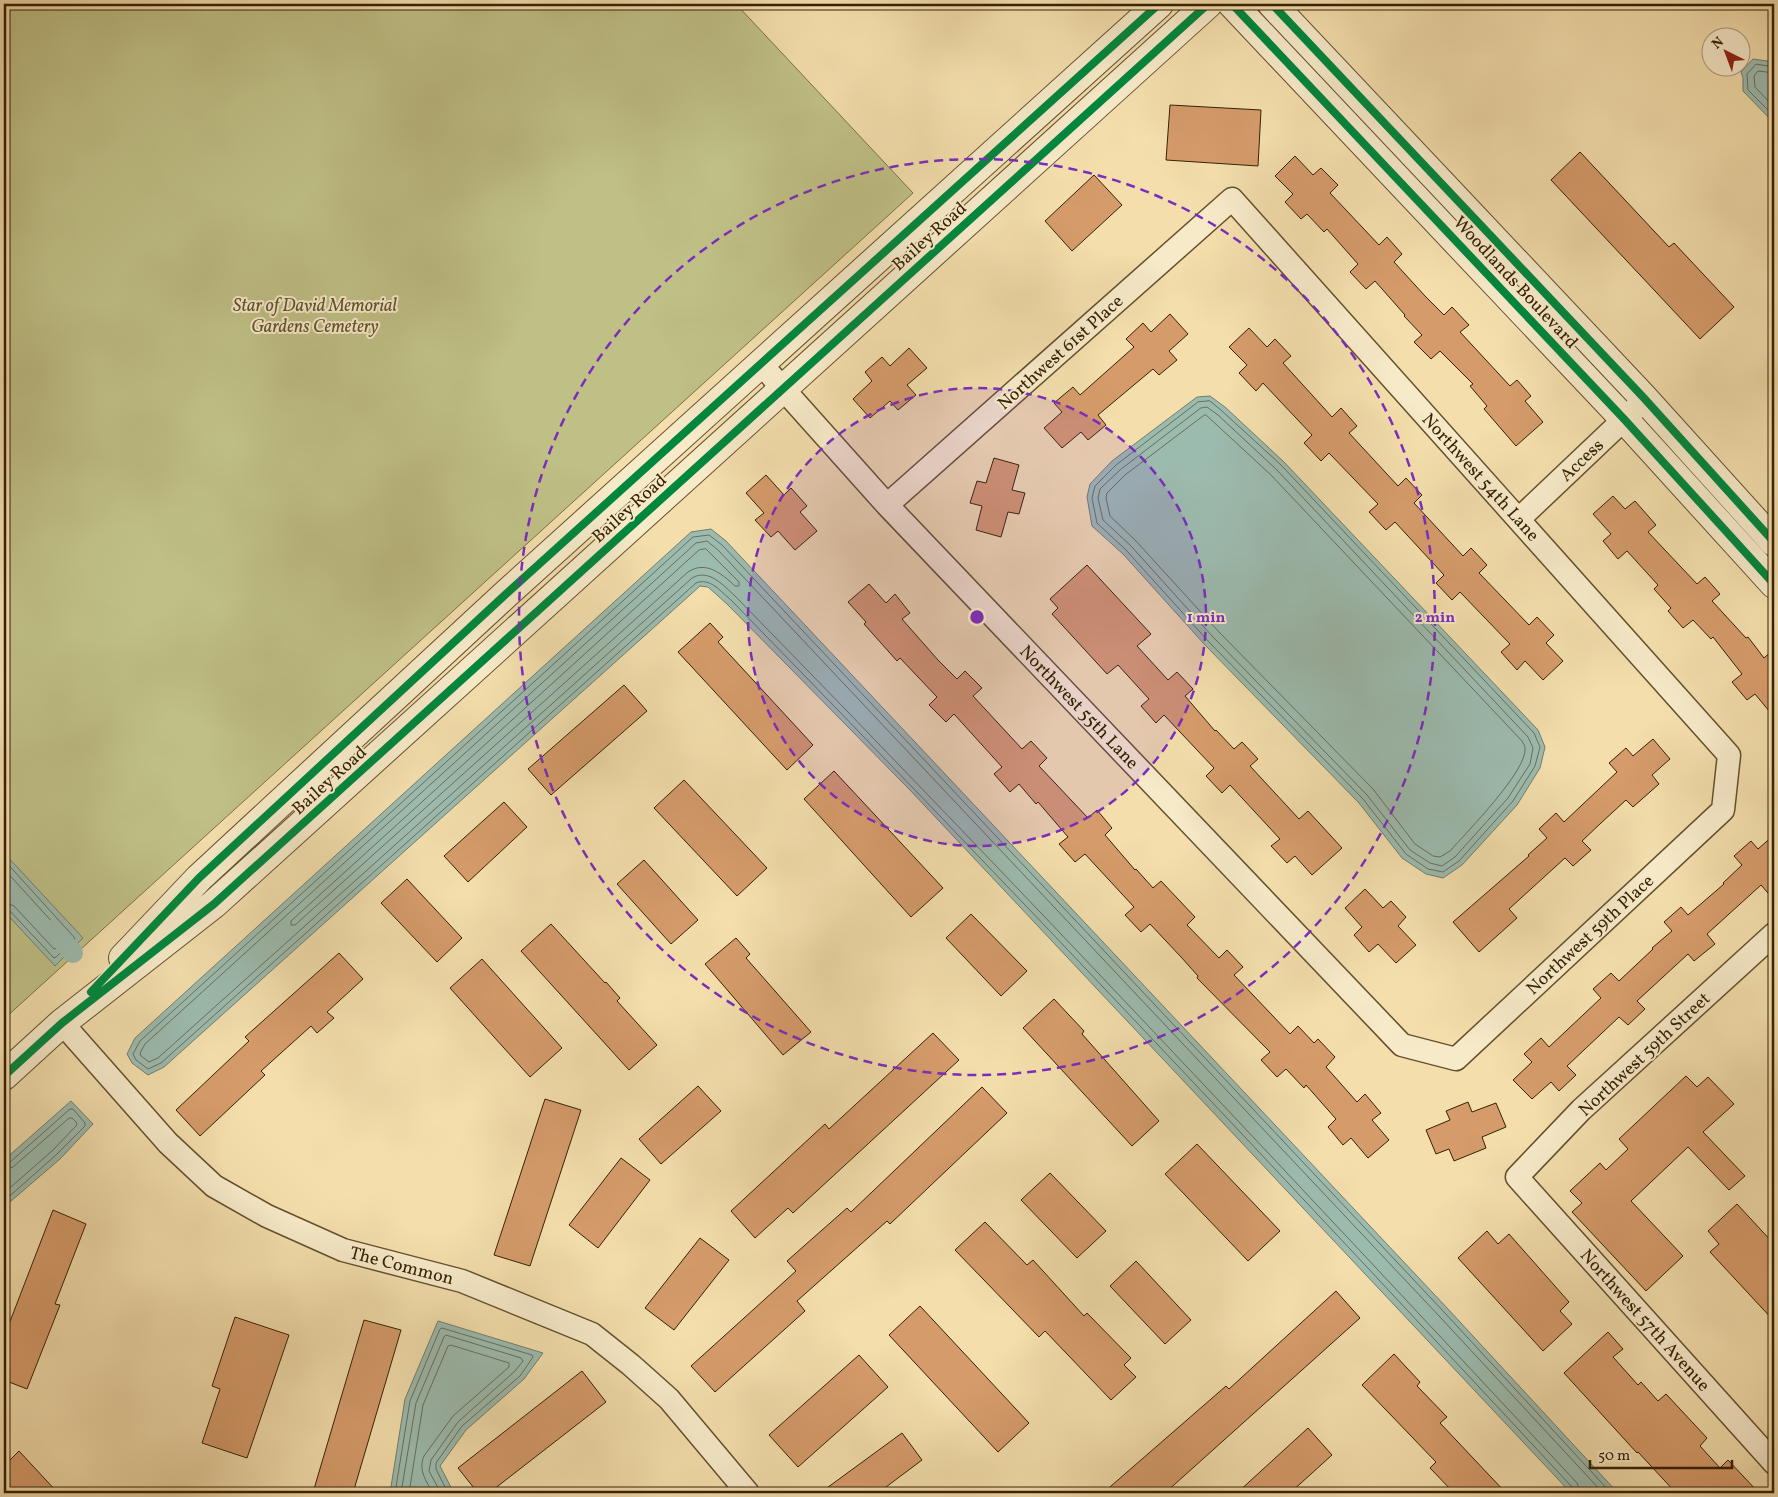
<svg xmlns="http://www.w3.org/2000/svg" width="1778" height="1497" font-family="Vollkorn,serif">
<rect width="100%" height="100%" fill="#f3deac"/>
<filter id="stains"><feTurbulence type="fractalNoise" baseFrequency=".004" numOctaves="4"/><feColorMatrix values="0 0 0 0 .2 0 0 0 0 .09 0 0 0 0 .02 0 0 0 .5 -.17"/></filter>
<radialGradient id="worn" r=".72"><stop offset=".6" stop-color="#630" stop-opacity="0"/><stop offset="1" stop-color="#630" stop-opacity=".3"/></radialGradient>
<path fill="#bfc086" stroke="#7a7045" d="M4,4H736L913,193L4,1019Z"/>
<path fill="#9cbbaf" stroke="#737d6b" d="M1753,59L1774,62V123L1743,91V78L1741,72Z
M1210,396L1225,407L1284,462L1538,730L1545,747L1540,768L1517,805L1462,865L1443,878L1426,874L1402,858L1359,803L1205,645L1123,554L1092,526L1087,497L1090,484L1112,461L1197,397Z
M711,529L726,541L1448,1309L1618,1493H1571L909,789L727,604L708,587L700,586L164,1067L148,1075L132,1063L127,1054L135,1038L691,532Z
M4,853L83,938L55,966L4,911Z
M71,1101L93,1124L60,1159L4,1207V1160Z
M438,1321L543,1353L524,1379L466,1430L440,1466L454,1493H390L405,1399Z"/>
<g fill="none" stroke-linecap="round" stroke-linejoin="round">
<path stroke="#696e5a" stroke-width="1" d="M1774,67L1756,64L1747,74L1748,90L1774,116
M1774,73L1758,71L1754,76L1755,87L1774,107
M1210,401L1222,411L1281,465L1534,733L1540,747L1535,766L1513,801L1459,861L1443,872L1428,869L1406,854L1363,799L1209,642L1126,550L1097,523L1092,498L1095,486L1116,465L1198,402Z
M1201,408L1207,407L1218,415L1277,470L1528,737L1533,748L1530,764L1508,798L1455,857L1442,866L1430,863L1410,850L1367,795L1213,637L1131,546L1103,520L1098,498L1100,489L1120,470Z
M1206,415L1271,475L1522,741C1523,743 1525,746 1525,748C1528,770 1466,833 1450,851L1440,857L1433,856L1415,844L1373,789L1219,632L1136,541L1110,516L1106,498L1107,493L1125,475L1203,416Z
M706,549L739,582V586H735C722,574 706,560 688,572L295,925H291V921L699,550Z
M4,860L74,937L75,939L56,957L54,958L9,910L4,908
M4,869L65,936L66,939L57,948L54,949L14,906L4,902
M4,1164L9,1163L70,1109H73L85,1123V1126L56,1155L4,1201
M4,1170L13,1167L69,1118H72L77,1123L76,1126L52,1151L4,1193
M395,1493L410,1401L440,1329L442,1328L532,1355L533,1357L520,1376L462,1426L436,1463V1469L448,1493
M401,1493L416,1403L444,1337L446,1335L521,1358L523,1361L515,1371L458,1422L431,1460L429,1471L441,1493
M409,1493L423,1405L448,1346L451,1345L509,1363V1367L453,1416L424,1456C418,1470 426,1481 433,1493
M1574,1493L1573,1488C1295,1189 1016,892 731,600C721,592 710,577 696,583L161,1063L148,1069L136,1060L133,1054L140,1041L693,537L709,535L722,545L1444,1312L1611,1493
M1581,1493L1577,1483C1299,1185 1020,887 735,596C724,586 709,568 692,578L158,1058L149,1062L141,1056L140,1053L145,1044L696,543L707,541L718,550L1440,1317L1603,1493"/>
<path stroke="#9cbbaf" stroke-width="20" d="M53,930L73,953"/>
</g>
<path fill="#d59b6b" stroke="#362104" d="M1170,105L1261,110L1258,166L1166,160Z
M1580,152L1669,247L1674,243L1734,307L1700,339L1551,180Z
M1295,156L1313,175L1321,168L1338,185L1330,193L1379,245L1387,237L1402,254L1394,262L1425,296L1444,315L1452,307L1469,325L1460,332L1510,386L1517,380L1531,396L1525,401L1543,422L1516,446L1484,409L1487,406L1470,386L1473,384L1440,351L1431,359L1414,342L1422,335L1404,316L1405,315L1375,281L1366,289L1350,272L1358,264L1327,229L1324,232L1307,214L1301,219L1285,202L1293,194L1275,176Z
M1094,175L1122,205L1072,251L1045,221Z
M1170,314L1188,334L1169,351L1177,360L1159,375L1153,369L1098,415L1106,425L1088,440L1081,432L1062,448L1044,428L1062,412L1054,403L1073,387L1080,395L1134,347L1126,339L1143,323L1151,332Z
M1249,328L1267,347L1275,339L1291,356L1283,363L1332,417L1341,408L1357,426L1349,433L1398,486L1406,478L1422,495L1414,503L1463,556L1471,548L1487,565L1479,573L1529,625L1537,617L1554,635L1546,643L1563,661L1543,680L1525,661L1517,670L1501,652L1510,644L1460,592L1452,600L1436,583L1444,575L1395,522L1386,530L1369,512L1378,504L1329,453L1321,461L1304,443L1312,435L1263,383L1256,391L1239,373L1247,365L1229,347Z
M909,348L927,368L907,385L916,395L898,410L890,401L870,418L853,399L872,381L865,372L882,357L890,366Z
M994,458L1019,465L1012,490L1025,493L1019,514L1008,512L1001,537L976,530L982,506L970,503L977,481L986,483Z
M766,475L784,495L791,488L807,506L800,512L817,531L795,550L778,531L771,537L755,520L764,513L746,493Z
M1613,496L1625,509L1635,501L1656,525L1648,532L1697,584L1705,577L1720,594L1712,601L1746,638L1748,637L1764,658L1774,649V717L1755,694L1747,700L1732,682L1742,674L1713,637L1711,639L1693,620L1683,628L1668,611L1671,608L1654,589L1658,585L1627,551L1618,559L1603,541L1611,534L1593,514Z
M1087,565L1151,634L1137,646L1168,680L1177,672L1193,689L1185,696L1215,731L1216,730L1234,749L1242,742L1258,759L1250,766L1299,819L1308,811L1342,848L1312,875L1295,856L1287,863L1271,846L1280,839L1230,785L1222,793L1206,776L1214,768L1164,715L1156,723L1141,706L1149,699L1118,665L1107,674L1052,614L1058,608L1050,599Z
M869,584L886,603L895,594L910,613L902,619L938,660L957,679L965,671L982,688L973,696L1022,749L1031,741L1047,758L1039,766L1088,818L1097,810L1112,828L1105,835L1135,870L1136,869L1153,888L1161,881L1195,917L1187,925L1219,958L1227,950L1243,967L1234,975L1290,1034L1298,1026L1314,1043L1318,1039L1335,1057L1326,1067L1357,1102L1365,1094L1381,1113L1372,1120L1389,1140L1368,1158L1351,1138L1343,1145L1328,1127L1336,1119L1306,1085L1304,1088L1286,1069L1277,1077L1261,1060L1270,1052L1197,978L1198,976L1181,957L1150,924L1141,932L1125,915L1134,907L1085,854L1075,862L1059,844L1068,837L1038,802L1036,804L1019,784L1010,792L994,774L1002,767L954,714L946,722L929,705L937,697L900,658L897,661L864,624L866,622L848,602Z
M710,623L723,637L718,642L813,745L787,770L678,652Z
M624,685L647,711L551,795L528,769Z
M1653,739L1670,759L1652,775L1659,784L1633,807L1626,800L1601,823L1582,841L1591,850L1573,866L1565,858L1509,909L1517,918L1479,952L1453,922L1529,856L1528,855L1547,838L1539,829L1556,813L1564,822L1617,772L1609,763L1626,748L1633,756Z
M834,771L943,888L911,917L804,799Z
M684,780L767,868L737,896L654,808Z
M504,802L527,827L468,882L444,856Z
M1774,835V900L1761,885L1707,934L1715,944L1694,961L1688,954L1637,1001L1645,1009L1628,1025L1619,1017L1567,1066L1576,1075L1559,1091L1551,1082L1532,1099L1513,1080L1532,1062L1524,1054L1541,1038L1549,1047L1601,998L1593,989L1611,973L1619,981L1653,949L1652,948L1672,931L1664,922L1681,907L1688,915L1724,884L1723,883L1742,865L1734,856L1751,841L1758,849Z
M644,860L698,920L671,944L617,884Z
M407,879L462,938L437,962L381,903Z
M1365,889L1383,908L1391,901L1406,917L1398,926L1416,945L1396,963L1378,944L1369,952L1354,935L1362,927L1345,908Z
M971,914L1027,971L1001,996L946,938Z
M551,924L605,983L606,982L620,998L617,1001L657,1045L629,1070L521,951Z
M736,938L750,954L746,958L811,1032L783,1055L705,964Z
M339,953L363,979L327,1012L334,1018L317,1033L311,1026L261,1071L265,1075L200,1136L176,1110L249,1041L245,1037Z
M482,959L562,1048L530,1077L450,988Z
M1054,999L1084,1031L1082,1034L1159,1121L1132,1146L1023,1028Z
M933,1033L959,1060L793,1213L788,1208L755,1238L731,1211L825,1124L829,1129Z
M1686,1076L1697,1087L1708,1077L1734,1104L1703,1132L1745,1176L1729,1190L1688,1147L1631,1201L1683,1256L1646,1291L1572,1212L1582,1203L1570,1191L1600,1163L1606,1170L1628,1149L1619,1139Z
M698,1086L721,1111L661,1164L639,1139Z
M982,1087L1007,1113L890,1224L887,1221L797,1301L805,1311L715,1392L691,1366L796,1271L787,1261L847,1208L851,1212Z
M545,1099L581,1110L530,1266L494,1255Z
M1468,1102L1472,1112L1496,1103L1506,1127L1482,1137L1486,1148L1454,1161L1449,1149L1436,1154L1426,1130L1450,1120L1446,1111Z
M1197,1144L1280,1231L1248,1261L1165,1174Z
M621,1158L650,1180L598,1248L569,1225Z
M1050,1173L1106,1231L1077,1258L1021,1200Z
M1737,1204L1774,1244V1321L1710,1252L1719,1244L1708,1231Z
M53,1210L86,1224L55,1304L60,1305L27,1389L4,1380V1337Z
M985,1222L1027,1265L1033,1260L1084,1316L1087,1313L1131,1358L1124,1365L1136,1377L1111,1400L1045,1331L1039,1337L955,1250Z
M1487,1231L1498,1244L1509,1234L1569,1302L1560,1311L1572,1324L1543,1351L1458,1258Z
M700,1238L729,1260L674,1330L645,1308Z
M1136,1261L1191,1320L1165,1344L1110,1286Z
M1336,1291L1360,1318L1165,1493H1103L1226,1386L1229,1389Z
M920,1306L1029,1423L998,1452L889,1335Z
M235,1317L289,1335L247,1458L202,1443L220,1389L212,1386Z
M364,1320L401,1330L353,1493H330L314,1489Z
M1608,1332L1623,1349L1613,1357L1638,1385L1641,1382L1658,1401L1666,1394L1707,1438L1700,1446L1720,1468L1728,1460L1759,1493H1676L1638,1452L1637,1453L1564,1373Z
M1394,1354L1420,1382L1417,1386L1447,1417L1440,1423L1506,1493H1454L1430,1468L1436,1462L1362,1385Z
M859,1355L888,1387L798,1467L769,1435Z
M582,1371L606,1402L489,1493H478L458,1468Z
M1308,1428L1332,1455L1290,1493H1237Z
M902,1433L922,1460L878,1493H820Z
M19,1451L58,1493H4V1466Z"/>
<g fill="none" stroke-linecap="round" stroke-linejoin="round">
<defs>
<g id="minor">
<path id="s1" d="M761,364L887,505L1402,1045L1456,1059L1723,810L1729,755L1232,199L887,505"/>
<path id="s2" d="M1519,519L1637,407"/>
<path id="s3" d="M1774,934L1581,1110L1517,1177L1774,1463"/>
<path id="s4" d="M62,1023L168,1143L214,1186L267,1216L343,1250L462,1281L592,1334L631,1365L669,1399L748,1493"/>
</g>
<path id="tertiary" d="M1232,4L1624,419L1774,584
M1272,4L1643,397L1774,542
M123,958L199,878L506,594L1159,4
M4,1076L62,1023L214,904L1208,4"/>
</defs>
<use href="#minor" stroke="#65502e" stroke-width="25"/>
<use href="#tertiary" stroke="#65502e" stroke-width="30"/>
<use href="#minor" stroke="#f7eac9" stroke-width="22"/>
<use href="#tertiary" stroke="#f7eac9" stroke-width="28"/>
<defs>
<path id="cycleway" d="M1232,4L1624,419L1774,584
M1272,4L1643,397L1774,542
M91,992L199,878L506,594L1159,4
M4,1076L62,1023L214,904L1208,4"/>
</defs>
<use href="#cycleway" stroke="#f7eac9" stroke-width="11"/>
<use href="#cycleway" stroke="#00873e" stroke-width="8"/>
</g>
<circle cx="977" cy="617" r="229" fill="#7b2cbf" fill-opacity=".12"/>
<g fill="none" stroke="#7b2cbf" stroke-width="2.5" stroke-dasharray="9 6">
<circle cx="977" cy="617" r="229"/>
<circle cx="977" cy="617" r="458"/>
</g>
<g text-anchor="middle" stroke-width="4" stroke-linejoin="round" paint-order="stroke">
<g font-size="18" fill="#362104" stroke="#f7eac9">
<text transform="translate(929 236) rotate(-42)" y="6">Bailey Road</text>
<text transform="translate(1516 282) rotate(47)" y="6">Woodlands Boulevard</text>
<text transform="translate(1060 352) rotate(-42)" y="6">Northwest 61st Place</text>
<text dy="6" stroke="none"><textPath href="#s2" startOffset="86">Access</textPath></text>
<text transform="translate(1481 477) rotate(48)" y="6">Northwest 54th Lane</text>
<text transform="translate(629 508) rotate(-42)" y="6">Bailey Road</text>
<text dy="6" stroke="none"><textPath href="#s1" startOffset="468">Northwest 55th Lane</textPath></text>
<text transform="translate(329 780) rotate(-42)" y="6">Bailey Road</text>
<text dy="6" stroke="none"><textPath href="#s1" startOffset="1174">Northwest 59th Place</textPath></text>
<text transform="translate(1644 1054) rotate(-43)" y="6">Northwest 59th Street</text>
<text dy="6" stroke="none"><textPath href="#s4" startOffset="428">The Common</textPath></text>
<text dy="6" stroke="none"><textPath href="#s3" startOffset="546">Northwest 57th Avenue</textPath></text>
</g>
<g font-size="18" font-style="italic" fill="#5f512b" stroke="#f7eac9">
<text x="315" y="311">Star of David Memorial<tspan x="315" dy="21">Gardens Cemetery</tspan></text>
</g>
</g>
<circle cx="977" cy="617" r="8" fill="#7b2cbf" stroke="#f7eac9" stroke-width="2.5"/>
<g font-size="15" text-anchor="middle" font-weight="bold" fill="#7b2cbf" stroke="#f7eac9" stroke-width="4" stroke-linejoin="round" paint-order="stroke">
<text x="1206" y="622">1 min</text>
<text x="1435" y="622">2 min</text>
</g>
<rect width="1778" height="1497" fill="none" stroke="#f3deac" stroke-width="20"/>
<rect x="5" y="5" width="1768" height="1487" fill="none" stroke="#362104" stroke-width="2.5"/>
<rect x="10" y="10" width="1758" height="1477" fill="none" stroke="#362104"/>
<g transform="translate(1726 52) rotate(318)"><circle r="24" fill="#f7eac9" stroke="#aa9a7a"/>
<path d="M0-4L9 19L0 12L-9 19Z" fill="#8f2418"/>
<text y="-8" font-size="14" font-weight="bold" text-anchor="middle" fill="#362104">N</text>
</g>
<path d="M1590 1460v8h142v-8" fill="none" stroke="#362104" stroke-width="2.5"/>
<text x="1598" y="1460" font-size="15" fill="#362104" stroke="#f7eac9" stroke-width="4" paint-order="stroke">50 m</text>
<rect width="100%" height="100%" filter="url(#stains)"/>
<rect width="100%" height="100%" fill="url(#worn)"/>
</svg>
